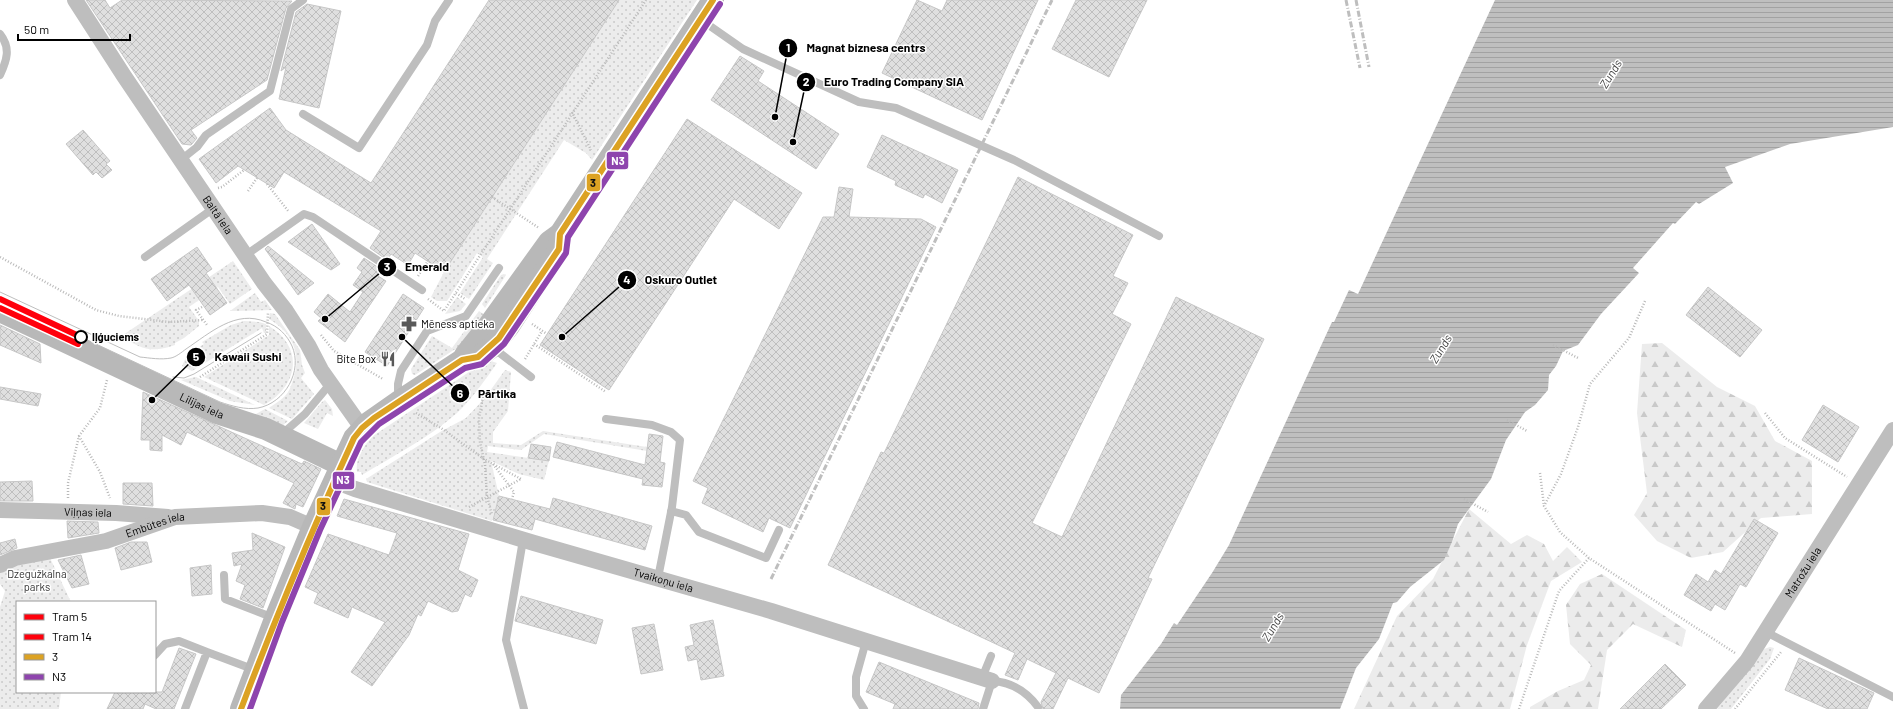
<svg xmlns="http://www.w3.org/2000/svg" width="1893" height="709" font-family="Barlow,sans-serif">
<defs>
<pattern id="green-dots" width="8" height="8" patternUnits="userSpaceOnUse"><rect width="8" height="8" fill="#ececec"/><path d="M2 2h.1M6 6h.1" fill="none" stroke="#c9c9c9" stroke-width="1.8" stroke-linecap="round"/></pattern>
<pattern id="forest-firs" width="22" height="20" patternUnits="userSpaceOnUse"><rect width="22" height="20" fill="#ececec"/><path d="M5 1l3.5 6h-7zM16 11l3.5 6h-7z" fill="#c9c9c9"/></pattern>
<pattern id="water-rules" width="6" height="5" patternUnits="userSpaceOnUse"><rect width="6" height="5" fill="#bfbfbf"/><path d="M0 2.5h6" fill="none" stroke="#a2a2a2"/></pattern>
<pattern id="building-cross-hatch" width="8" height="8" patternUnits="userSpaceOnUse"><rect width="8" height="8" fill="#dfdfdf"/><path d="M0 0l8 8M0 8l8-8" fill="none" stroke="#bebebe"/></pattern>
</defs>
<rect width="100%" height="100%" fill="#fff"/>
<path fill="url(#green-dots)" d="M619,0H697L592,160L586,153L564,140L487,259L493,263L469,299L460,293L483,257L477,253L447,301H437L431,297L444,272Z
M233,261L252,289L230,304L218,287L189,307L199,321V326L184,338L175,343V345C149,354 143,348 120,337Z
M504,274L506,275L485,308L482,304L501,275Z
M255,293L261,302L265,300L272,310L230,311Z
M457,297L466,304L460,311L445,314Z
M479,311L489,318L474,337L415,375L412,374L411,369L432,336L452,348Z
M270,313L275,314L300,350L302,365L305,373L301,378L314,394L292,419L269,408C274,404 280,401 285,396C289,392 291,386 293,380C302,354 293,333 269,319Z
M244,321L259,322L266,324V333H264L262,328L192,371L182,366L187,355L204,344L202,342L231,325Z
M269,326C305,348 298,386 264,405L204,377L269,335Z
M491,361L497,363C485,380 473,398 457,413C430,437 393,456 362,475L361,472H357C355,458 364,446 373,436L484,362Z
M505,370L511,372L508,411L493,432V443L521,445L543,431L647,447V451L544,434L521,450L488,446L487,452L549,461L544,480L519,474L491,461L499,496L492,521L367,482L366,479L440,432L466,418L485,398Z
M196,377L255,405L230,401L181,380Z
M325,400L332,409L333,416L327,413L318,429L304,423L322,402Z
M265,409L288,421L281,427L256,414Z
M50,558L71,602H17V692H61L59,709H0V607L5,591L0,584V571L6,568Z
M1770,647L1774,648L1770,659L1731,709H1717L1764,649Z"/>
<path fill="url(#forest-firs)" d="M1662,343L1717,387L1755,406L1775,441L1812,461V514L1761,518L1723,552L1691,558L1657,541L1634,515L1647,493L1637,413L1642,344Z
M1469,509L1511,544L1527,535L1544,544L1553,561L1567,547L1582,562L1551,581L1527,645L1510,709H1354L1397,616L1433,579Z
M1602,574L1686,630L1682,647L1633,624L1607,650L1598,709H1530V707L1558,691L1584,680L1591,665L1570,644L1566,605L1580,584Z"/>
<path fill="url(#water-rules)" d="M1495,0H1893V127L1790,144L1725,167L1733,183L1699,204L1696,202L1675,224L1673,223L1633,268L1639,273L1601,314L1578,345L1563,351L1556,366L1549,375L1548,390L1535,405L1525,412L1506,440L1491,479L1458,524L1452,542L1444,560L1410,587L1397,602L1393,603L1379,639L1356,668L1340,709H1120L1121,695L1161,644L1174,623L1177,625L1212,573L1229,545L1332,322H1334L1349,290L1358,294Z"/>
<path fill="url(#building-cross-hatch)" stroke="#c7c7c7" d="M86,0H105L110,8L122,0L292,1L286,8L267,80L191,130L197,138L191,145L182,144Z
M489,0H619L444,272L415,253L408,265L391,254L387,260L370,248L381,231L284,172L274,188L238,166L216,183L199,159L270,108L286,130L371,183Z
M917,0L942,11L947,0H1038L982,120L882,73Z
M1076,0H1147L1109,77L1052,49Z
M307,4L341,11L319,108L279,99L286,67L281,71L296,12Z
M740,56L764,71L758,81L839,134L816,169L711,100Z
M687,119L802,193L779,229L734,199L609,390L540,345Z
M83,130L110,161L106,164L112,170L102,178L96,172L93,175L66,144Z
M882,135L958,170L942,203L925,194L923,198L895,185L896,181L867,167Z
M1018,177L1133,235L1113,276L1128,283L1112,314L1131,324L1032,523L1062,537L1176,297L1264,339L1148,578L1152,579L1099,693L1068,678L1053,709H1043L1041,702L1056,673L1027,659L1018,680L1005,675L1015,653L828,565L881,452L884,453Z
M839,187L853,189L849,217L921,219L936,227L790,528L769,518L763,532L702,503L708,488L693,481L823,217H834Z
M312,224L340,264L331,270L288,242Z
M268,246L314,283L298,295L265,249Z
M197,247L212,269L206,273L227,303L210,315L189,285L167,301L151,279Z
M364,258L382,270L378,276L386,281L345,342L318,321L321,318L314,312L328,294L350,312L363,292L353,285L362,272L357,268Z
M1708,287L1762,330L1740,357L1686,315Z
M403,294L424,308L387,366L365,352Z
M0,325L40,344L41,363L0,345Z
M0,387L41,394L38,406L0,399Z
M143,392L302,464L304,461L321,469L303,507L296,504L295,509L283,503L294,483L187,432L181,445L162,435V451L150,450V440H141Z
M1823,405L1859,427L1838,462L1802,440Z
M649,434L663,436L660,462L665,463L662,487L642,485L643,479L553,457L557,442L645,465Z
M531,444L551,447L549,461L528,458Z
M32,481L33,501H0V482Z
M123,483H152L153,506L123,504Z
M499,496L550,509L553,498L652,526L645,550L535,519L532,530L493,520Z
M344,499L469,534L458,570L478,580L471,597L465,594L458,611L452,612L428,601L421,616L418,614L409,635L372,686L351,672L385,622L352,607L348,618L314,603L318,593L305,587L328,534L389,555L397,533L337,516Z
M1754,519L1778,533L1746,587L1740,584L1725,610L1715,604L1711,611L1684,595L1696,574L1708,582L1715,570L1721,574Z
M67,521L98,522L99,533L68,538Z
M252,533L285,547L263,608L240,599L245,585L236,581L242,564L234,566L232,553L253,550Z
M15,539L17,548L0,555V543Z
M131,542H147L152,562L121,570L115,548Z
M81,555L89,584L72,588L58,560Z
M211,565L212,594L192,596L190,568Z
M521,596L603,620L596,644L515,621Z
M713,620L724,676L701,680L697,659L688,661L685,647L694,645L690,625Z
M654,624L663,670L641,674L632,628Z
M179,648L196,654L174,709H156L145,704L143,709H107L115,692H162Z
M1799,658L1874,693L1867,709H1828L1785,690Z
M879,662L979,703L978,709H893L895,704L866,692Z
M1665,664L1686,685L1661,709H1620Z"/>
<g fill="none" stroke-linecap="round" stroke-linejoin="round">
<path stroke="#b9b9b9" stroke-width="2.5" stroke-dasharray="1 2" stroke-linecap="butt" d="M572,112L591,150
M267,184L289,212
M218,188L222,187L244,170
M248,191L257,178
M492,197L539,228
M0,257L96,310L119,316L169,322L203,320
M418,276L428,261
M456,293L465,299
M428,299L444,311L646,0
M1645,301L1629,338L1590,384L1578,427L1561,474L1544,506L1560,532L1589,558L1735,653
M202,307L196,310L207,325
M532,324L547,334
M321,335L334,351L383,379
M105,340L108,334
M534,344L606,392
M1553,345L1578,358
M525,359L542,331
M200,377L267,334L268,312
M484,391L479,418L480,442L485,465L487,496L492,515
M416,413L441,428L484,459L521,479
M1765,413L1785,438L1847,477
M1507,420L1527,431
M79,436L100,472L110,498
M493,464L514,492L512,499
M1540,473L1544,506
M68,498V483L79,436L100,408L107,380
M1464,499L1488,512
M469,507L521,479
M1519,709L1559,591L1589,558
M1735,709L1781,652"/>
<path stroke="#bebebe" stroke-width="8" d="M700,19L743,49L859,102L896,108L1014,160L1159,236
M0,34C11,48 7,60 0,75
M303,114L359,148L427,45L435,21L449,0
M182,159L197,147L206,135L270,91L291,9L303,0
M246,255L304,214L313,217L422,290
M145,257L214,208
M492,347L531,377
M398,399V384L401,371L427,331L466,316L499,268
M606,419L652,425L671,432L680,440L672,507L658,578
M281,435L305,414L330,384
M671,511L686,515L699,532L766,558L779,530
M523,540L506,640L524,709
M224,575L225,599L274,618
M1766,632L1893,697
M155,655L165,644L179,641L207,652
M982,678L991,656
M185,709L207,652L255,670
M864,709L856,696V677L866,641
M983,709L992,681C1011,682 1027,692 1038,707"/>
<g stroke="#bebebe" stroke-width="16">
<path id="s1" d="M75,0L124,76L264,283L286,311L308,345L321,370L362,428"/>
<path id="s2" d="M334,481L355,489L534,543L771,611L992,681"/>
<path id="s3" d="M0,510L116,513L168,517"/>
<path id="s4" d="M0,565L15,558L106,541L175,517L262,513L290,517L313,527"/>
<path id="s5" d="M1706,709L1747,661L1893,430"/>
</g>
<g stroke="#b8b8b8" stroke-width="22">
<path id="s6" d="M0,311L217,413L266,429L341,465"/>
<path d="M465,355L489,325L549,242L560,234L713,0"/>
<path d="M241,709L275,619L313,527L354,438L368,423L398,402L462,360L478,357L492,347L509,326L559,249L560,234"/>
</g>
<path stroke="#bebebe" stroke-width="1" d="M0,292L140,357C150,358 161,360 171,358C176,357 182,352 186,349C210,333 236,309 266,322C278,326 287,335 292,346C303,371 285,403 258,408C245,410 232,406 220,402L81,337
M173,377L184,378L194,374L261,333"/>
<path stroke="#bebebe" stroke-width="3" stroke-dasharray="6 2 1 2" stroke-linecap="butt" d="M1346,0L1360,68
M1356,0L1369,67
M771,579L1052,0"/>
<defs>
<path id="bus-1" d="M241,709C276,617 313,527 354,438L362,428L374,418L462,360L478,357L499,338L559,249L560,234L713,0"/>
<path id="bus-2" d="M250,709L282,622L320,530L361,442L379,424L465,368L482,364L504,344L566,253L568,237L720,4"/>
</defs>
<use href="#bus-1" stroke="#fff" stroke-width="9"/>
<use href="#bus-2" stroke="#fff" stroke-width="9"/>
<use href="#bus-1" stroke="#dca223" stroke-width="6"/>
<use href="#bus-2" stroke="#8e44ad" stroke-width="6"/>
<defs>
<path id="tram-1" d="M0,299L81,337"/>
<path id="tram-2" d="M0,308L78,344"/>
</defs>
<use href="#tram-1" stroke="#fff" stroke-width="9"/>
<use href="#tram-2" stroke="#fff" stroke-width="9"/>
<use href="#tram-1" stroke="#ff000c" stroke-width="6"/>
<use href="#tram-2" stroke="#ff000c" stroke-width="6"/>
</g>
<defs>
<symbol id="pharmacy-bare" viewBox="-9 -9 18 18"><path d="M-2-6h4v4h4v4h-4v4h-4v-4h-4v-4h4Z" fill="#595959" stroke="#fff" stroke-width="2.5" paint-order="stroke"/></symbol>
<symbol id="restaurant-bare" viewBox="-9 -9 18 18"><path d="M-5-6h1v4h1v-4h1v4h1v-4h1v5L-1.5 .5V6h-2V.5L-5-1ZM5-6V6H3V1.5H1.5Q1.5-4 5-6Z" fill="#595959" stroke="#fff" stroke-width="2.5" paint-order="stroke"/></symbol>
</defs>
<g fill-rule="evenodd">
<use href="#pharmacy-bare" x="398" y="313" width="22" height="22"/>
<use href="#restaurant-bare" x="377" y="348" width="22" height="22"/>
</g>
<circle fill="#fff" stroke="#000" stroke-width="2" cx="81" cy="337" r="6"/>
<g text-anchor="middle" stroke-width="3" stroke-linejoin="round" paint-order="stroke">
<g font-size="11" fill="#000" stroke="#fff">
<text dy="4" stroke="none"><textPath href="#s1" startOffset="258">Baltā iela</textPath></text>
<text dy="4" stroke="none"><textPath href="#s6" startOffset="223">Lilijas iela</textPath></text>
<text dy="4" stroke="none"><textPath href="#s3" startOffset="88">Viļņas iela</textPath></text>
<text dy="4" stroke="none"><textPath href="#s4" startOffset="161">Embūtes iela</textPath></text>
<text dy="4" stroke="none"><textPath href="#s5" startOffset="168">Matrožu iela</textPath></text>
<text dy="4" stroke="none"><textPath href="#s2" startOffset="344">Tvaikoņu iela</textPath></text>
</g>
<g font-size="11" fill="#000" stroke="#fff" text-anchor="start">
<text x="421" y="328">Mēness aptieka</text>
<text x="376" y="363" text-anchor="end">Bite Box</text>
</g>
<g font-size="11" font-weight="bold" fill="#000" stroke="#fff" text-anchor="start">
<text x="92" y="341">Iļģuciems</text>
</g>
<g font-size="11" fill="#333" stroke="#fff">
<text x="37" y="578">Dzegužkalna<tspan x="37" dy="13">parks</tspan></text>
</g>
<g font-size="12" font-style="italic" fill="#444" stroke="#fff">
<text transform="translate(1611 74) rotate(-58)" y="4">Zunds</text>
<text transform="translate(1441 349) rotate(-58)" y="4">Zunds</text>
<text transform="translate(1273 627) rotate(-59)" y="4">Zunds</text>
</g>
</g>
<path fill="none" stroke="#000" stroke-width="1.5" d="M775 117L788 48M793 142L806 82M325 319L387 267M562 337L627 280M152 400L196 357M402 337L460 393"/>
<g fill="#000" stroke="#fff" stroke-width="1.5">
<circle cx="775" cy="117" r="4"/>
<circle cx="793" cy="142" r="4"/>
<circle cx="325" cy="319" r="4"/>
<circle cx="562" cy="337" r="4"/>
<circle cx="152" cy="400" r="4"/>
<circle cx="402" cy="337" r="4"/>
<circle cx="788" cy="48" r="10"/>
<circle cx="806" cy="82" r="10"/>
<circle cx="387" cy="267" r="10"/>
<circle cx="627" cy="280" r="10"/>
<circle cx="196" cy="357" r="10"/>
<circle cx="460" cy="393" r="10"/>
</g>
<g font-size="12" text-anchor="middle" font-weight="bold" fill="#fff">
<text x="788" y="52">1</text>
<text x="806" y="86">2</text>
<text x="387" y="271">3</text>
<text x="627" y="284">4</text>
<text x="196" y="361">5</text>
<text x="460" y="398">6</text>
</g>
<g font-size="12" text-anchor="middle" font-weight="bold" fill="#000" stroke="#fff" stroke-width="3" stroke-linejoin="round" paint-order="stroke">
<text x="866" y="52">Magnat biznesa centrs</text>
<text x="894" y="86">Euro Trading Company SIA</text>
<text x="427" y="271">Emerald</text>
<text x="681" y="284">Oskuro Outlet</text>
<text x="248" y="361">Kawaii Sushi</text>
<text x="497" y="398">Pārtika</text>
</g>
<g stroke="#fff" stroke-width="1.5">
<rect x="606" y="151" width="23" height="19" rx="4" fill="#8e44ad"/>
<rect x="586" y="173" width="15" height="19" rx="4" fill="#dca223"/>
<rect x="332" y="471" width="23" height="19" rx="4" fill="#8e44ad"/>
<rect x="316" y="497" width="15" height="19" rx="4" fill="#dca223"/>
</g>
<g font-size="11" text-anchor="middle" font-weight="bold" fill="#fff">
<text x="618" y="165">N3</text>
<text x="343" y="484">N3</text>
</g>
<g font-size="11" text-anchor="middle" font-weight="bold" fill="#111">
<text x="593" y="187">3</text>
<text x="323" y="510">3</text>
</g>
<rect x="16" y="601" width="140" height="92" fill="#ffffff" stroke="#999999"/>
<rect x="24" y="614" width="20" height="6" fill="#ff000c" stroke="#999999"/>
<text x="52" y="621" font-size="12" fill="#000000">Tram 5</text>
<rect x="24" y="634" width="20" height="6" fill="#ff000c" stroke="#999999"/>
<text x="52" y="641" font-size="12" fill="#000000">Tram 14</text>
<rect x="24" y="654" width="20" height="6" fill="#dca223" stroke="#999999"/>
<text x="52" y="661" font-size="12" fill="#000000">3</text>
<rect x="24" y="674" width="20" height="6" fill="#8e44ad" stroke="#999999"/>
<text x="52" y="681" font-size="12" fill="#000000">N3</text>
<path d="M18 34v6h112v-6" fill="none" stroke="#000000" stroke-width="2"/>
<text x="24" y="34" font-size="12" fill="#000000" stroke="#ffffff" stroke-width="3" paint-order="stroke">50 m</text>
</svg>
